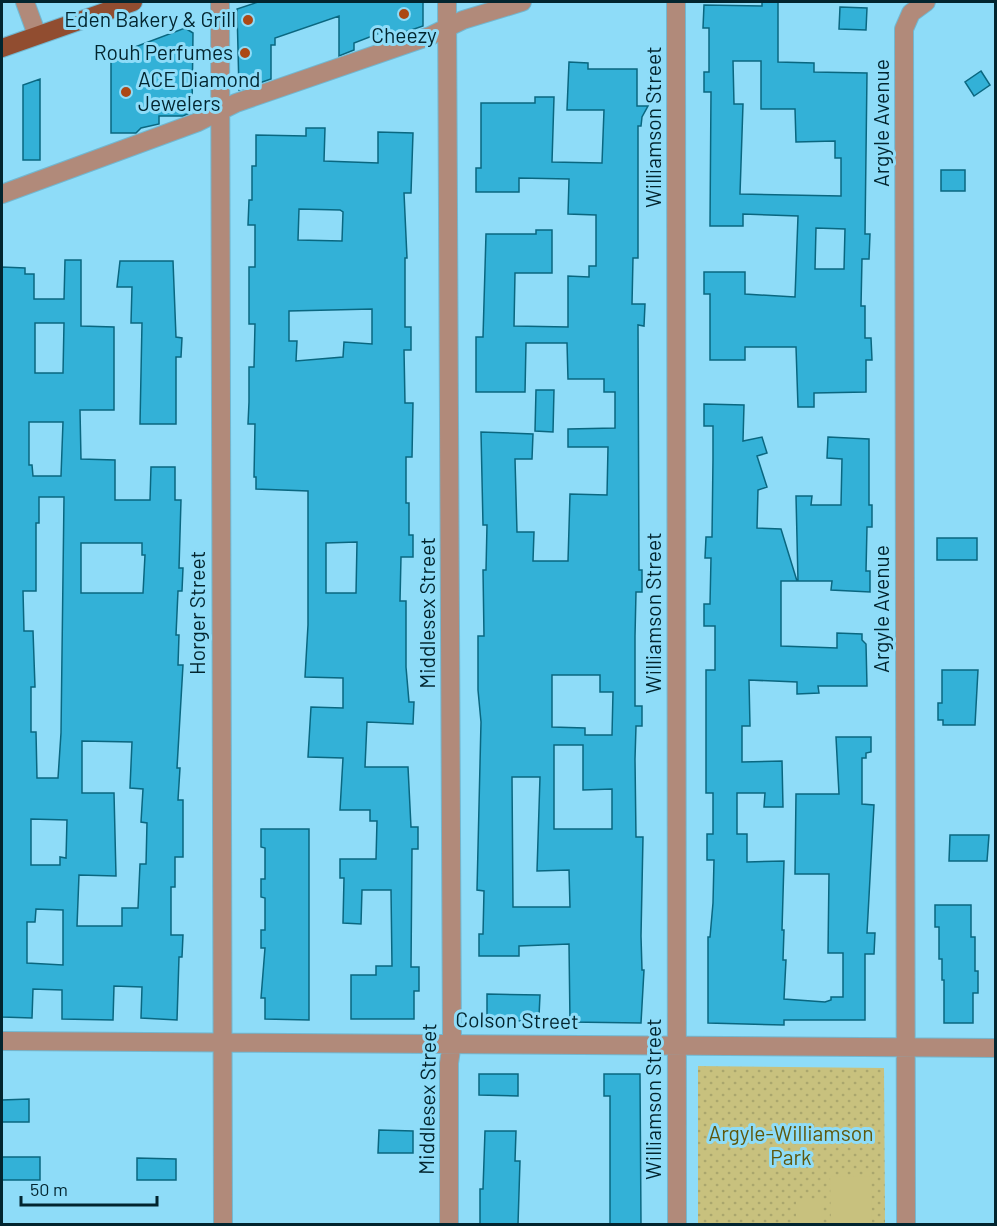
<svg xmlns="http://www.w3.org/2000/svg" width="997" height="1226" font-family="Barlow,sans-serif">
<defs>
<pattern id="green-dots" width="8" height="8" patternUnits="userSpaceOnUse" patternTransform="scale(1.5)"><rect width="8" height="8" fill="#c8c17e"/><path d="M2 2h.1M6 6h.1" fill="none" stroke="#aaa66d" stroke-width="1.8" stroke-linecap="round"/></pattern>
</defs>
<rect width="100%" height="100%" fill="#8edcf8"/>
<path fill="url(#green-dots)" d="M698,1066L884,1068L885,1224H698Z"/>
<path fill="#c8c17e" d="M871,1176L872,1224H831L830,1177Z
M796,1201H822V1224H796Z"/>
<path fill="#33b1d7" stroke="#0a6780" stroke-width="1.5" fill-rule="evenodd" d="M258,2H423V26L385,39V31L354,43V50L339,56V16L275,38V45H271V79L239,90L237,9Z
M762,2H778V62L814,63V72L867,73L865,234H870L869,259H862L861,306H865V338H871L872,360H866V392L814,393V407H798L796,347H745V360H710V294H704V272H745V294L795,297L798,216L743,214V226H710L711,92H704V72H709V28H703L704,5L762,6ZM733,61H761V109H795L796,142L835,141V158H841V196L740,194L743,104H734ZM816,228L845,229L844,269H815Z
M840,7L867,8L866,30L839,29Z
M185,28L193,33L192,112L183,116H159V124L141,128L136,133H111V56Z
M569,62L588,63V69H637V106H648L642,117L641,126H638V258H633L632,304H645L644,326L638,325L639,570H642V592H636L635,636V706H642V726H636L635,759L636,837H643L641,936L642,970H644L641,1023L570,1022L569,944L519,946V956H479V934H483L484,891L477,890L481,722L478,690V636H484L483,570H486L487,525H483L481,432L533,434L532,459H515L517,532H534L533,561H568L570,494L607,495L608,447H568V429L615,428V392H604V379H568L567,343H526L525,392H476V337H483L486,234H536V230H552V273H515L514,326L568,327V276L589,277V266H596V215L568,214L569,179L519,178V192H476V168H481V103H535V97H554L552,162L602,163L604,110H567ZM552,675H600V692H613L612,735H585V728L552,727ZM554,745H583V790L612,789V829H554ZM512,777H540L537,871L569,870L570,907H513Z
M981,71L990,85L974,96L965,82Z
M40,79V160H23V85Z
M306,128H325L324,161L378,163V132L413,133L411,193H404L407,258H405V327H411V350H404L405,403H413L412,457H406V503H409V535H413V557H401L400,601H406V667L409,702H414L413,724L367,722L365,767H408L411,827H418V849H412L411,967H419V991H414V1019H351V975H376V966H392L391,890H362L361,924L343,923L344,878H340V859H376L377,821H370V810H340L343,758L308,757L311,707L343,708V678L305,677L308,625V491L256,489V477H254L255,424H248L249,402V367H254L255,324H249V267H255V225H248L249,200H252V166H256V135L306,136ZM299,209L340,210L343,212L342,241L298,240ZM372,309V344L344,342L343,357L296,361L297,341H289V311ZM357,542L356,593H326V543Z
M941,170H965V191H941Z
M65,260H81V326L114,327V410H80L81,459L115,460V500H150L151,467H175V500H181L179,568H183L182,591H178L176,635H179L178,665H183L177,768H180L178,800H183V857H175V887H171V935H183L182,957H179L177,1020L141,1018L142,987L114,986L113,1020L62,1019V990L33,989L32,1018L2,1017V267L25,268V274H34V299H64ZM35,323H64L63,373H35ZM29,422H63L61,476H33L32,465H29ZM39,497H64L61,733L58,778H37L36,732H31V687H35L33,631H24L23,591H36V523H39ZM81,543H142V555H145L143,593H81ZM82,741L132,742L130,788L143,789L141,822L147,823L146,864H140L138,908H122V926H77L79,875L116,876L114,793H82ZM31,819L67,820L66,858L60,857V865H31ZM36,909L63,910V965L27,963V922H35Z
M120,261H173L176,337L182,338L181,357H176V424H140L142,323H131L132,287H117Z
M536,390H554L553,432L535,431Z
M704,404L744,405L743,441L762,437L767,453L757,456L767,487L758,490L757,528L781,529L797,581H781V646L837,648V633L862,634V640L866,644L867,686H818L819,693L797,694V682L749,680L750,726H742V762L782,761L783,807H764L765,793H737V834H747V862L784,861L782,930H784L783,960H786L784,999L825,1002L831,1000V997H843V953H828L829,874H795L796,794H839L836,737H871V752L866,753V758H862V804L874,805L867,933H875L874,954H865V1020H784V1025L708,1023V937H710L713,903L714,860H707V834H713V793H706V670H715V626H704V604H710L711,558H705L706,537H712L713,459V426H704Z
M828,437L869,439V505H872V527H867L866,571H870V592L831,590L832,581H798L796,496H812L811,505H841L842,459L827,458Z
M937,538H977V560H937Z
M942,670H978L975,725H943V720H938V703H942Z
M261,829H309V1020L265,1019V998H261L265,948H261V930H265V898L261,897V879H265V848L261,847Z
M950,835H989L987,861H949Z
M935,905H971V937H975V971H978V993H973V1023H944V980H942V959H939V927H935Z
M487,994L540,995L539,1016H522V1021L487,1020Z
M479,1074H518V1096L479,1095Z
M604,1074H640L641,1224H610V1096H604Z
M29,1099V1122H2V1100Z
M379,1130L413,1131V1153H378Z
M485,1131H516L515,1161H520L518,1224H480V1189H483Z
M2,1157H40V1180H2Z
M137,1158L176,1159V1180H137Z"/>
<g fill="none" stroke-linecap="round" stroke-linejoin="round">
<defs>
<path id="minor" d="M25,2L37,35
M220,2L223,1224
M447,2L452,1043L449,1063V1224
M676,2L677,1224
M2,194L198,122L236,103L430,36L463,20L522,2
M2,1041L996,1048
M906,1224L904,29L911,13L926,2"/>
<path id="major" d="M2,48L133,2"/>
</defs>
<use href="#minor" stroke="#72b7d0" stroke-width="20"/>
<use href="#major" stroke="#72b7d0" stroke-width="20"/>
<use href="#minor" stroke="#b18a7a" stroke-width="18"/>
<use href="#major" stroke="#914d30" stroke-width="18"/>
</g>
<g fill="#ac4815" stroke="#8edcf8" stroke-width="2">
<circle cx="404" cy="14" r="6"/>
<circle cx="248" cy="20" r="6"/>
<circle cx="245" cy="53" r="6"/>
<circle cx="126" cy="92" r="6"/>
</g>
<g text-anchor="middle" stroke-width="6" stroke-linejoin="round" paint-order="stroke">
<g font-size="21" fill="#02252f" stroke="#8edcf8" text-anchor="end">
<text x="236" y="27">Eden Bakery &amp; Grill</text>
<text x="404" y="43" text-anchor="middle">Cheezy</text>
<text x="233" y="60">Rouh Perfumes</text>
<text x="138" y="87" text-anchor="start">ACE Diamond<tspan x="138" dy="24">Jewelers</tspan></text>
</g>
<g font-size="21" fill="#02252f" stroke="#8edcf8">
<text transform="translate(882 123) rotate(-90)" y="7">Argyle Avenue</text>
<text transform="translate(654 127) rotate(-90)" y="7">Williamson Street</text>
<text transform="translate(882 609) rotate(-90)" y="7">Argyle Avenue</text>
<text transform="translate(198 613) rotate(-90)" y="7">Horger Street</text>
<text transform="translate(428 613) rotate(-90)" y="7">Middlesex Street</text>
<text transform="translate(654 613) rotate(-90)" y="7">Williamson Street</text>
<text transform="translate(517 1021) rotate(1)" y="7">Colson Street</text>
<text transform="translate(428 1099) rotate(-89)" y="7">Middlesex Street</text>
<text transform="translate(654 1099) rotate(-90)" y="7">Williamson Street</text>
</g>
<g font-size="21" fill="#5e570c" stroke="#8edcf8">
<text x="791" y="1141">Argyle-Williamson<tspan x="791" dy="24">Park</tspan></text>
</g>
</g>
<rect width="997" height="1226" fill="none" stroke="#02252f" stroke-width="6"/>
<path d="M21 1196v9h136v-9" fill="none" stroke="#02252f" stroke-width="3"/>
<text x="30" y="1196" font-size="18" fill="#02252f" stroke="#8edcf8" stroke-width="4.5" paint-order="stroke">50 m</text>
</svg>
